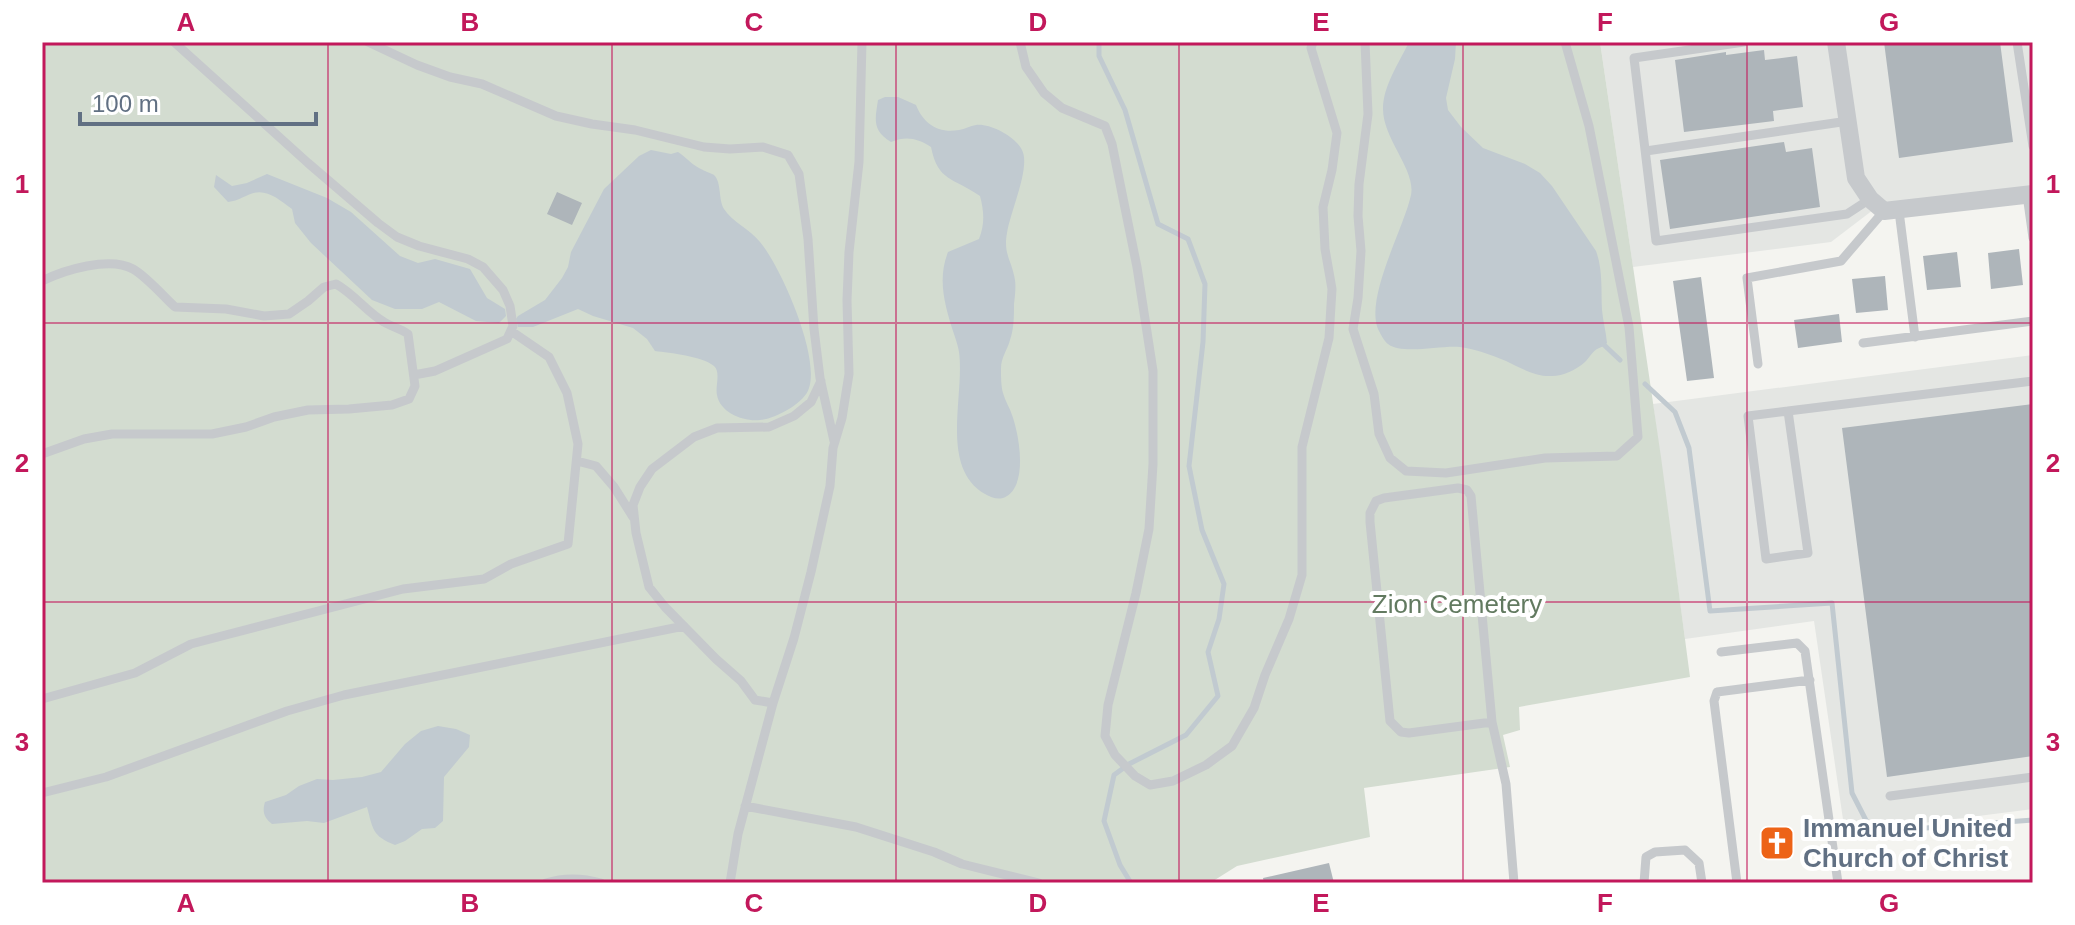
<svg xmlns="http://www.w3.org/2000/svg" width="2075" height="925" font-family="Arial,sans-serif">
<rect width="100%" height="100%" fill="#f4f4f0"/>
<path fill="#e4e6e3" d="M1600,42H2033V189L1873,210L1831,242L1633,267Z
M2033,355V809L1845,833L1814,621L1685,639L1653,404Z"/>
<path fill="#d3dcd0" d="M42,42H1600L1661,457L1690,677L1519,707L1520,730L1503,735L1510,767L1364,788L1370,837L1237,866L1210,883H42Z"/>
<path fill="#c1cad0" d="M1409,42H1456L1455,59L1446,98L1448,110L1461,127L1483,148L1525,164L1540,173L1552,186L1596,251C1603,270 1601,290 1602,310C1603,321 1606,332 1607,343C1604,346 1601,347 1597,349C1592,352 1589,358 1585,362C1576,370 1563,376 1552,376C1535,377 1521,368 1506,361C1491,355 1476,349 1460,347C1441,345 1402,355 1388,344C1384,341 1380,333 1378,329C1365,297 1404,228 1411,195C1416,170 1383,139 1383,109C1383,86 1399,63 1409,42Z
M885,97H898L916,105C923,123 938,134 959,130C965,129 970,126 976,125C990,123 1016,137 1022,150C1031,167 1010,212 1007,233C1003,254 1012,261 1015,280C1016,287 1015,296 1014,304C1014,316 1014,329 1010,340C1007,351 1001,357 1001,369C1001,376 1001,386 1003,393C1005,401 1010,408 1012,415C1019,434 1028,483 1007,496C1000,501 992,498 985,494C939,467 965,396 959,352C958,346 956,340 954,334C945,306 937,280 948,252L979,239C985,224 984,211 980,196C953,177 938,182 931,147C917,138 906,136 891,142C872,130 875,120 878,100Z
M651,150L671,154L678,152C687,158 693,166 703,170C704,171 713,174 714,175C722,183 718,199 724,209C732,222 750,229 760,242C781,267 820,356 809,388C805,403 775,419 760,420C744,422 720,413 717,395C715,387 721,372 714,366C702,356 670,353 655,351L647,339L633,328L593,316L578,309L533,327H518L516,319L518,316L545,300L562,278L568,267L571,252L604,189L639,156Z
M267,174L327,198L351,212L400,256L418,263L435,259L470,269L487,298L505,309L506,316L499,323L476,321L439,302L422,309H395L372,300L311,243L295,223L292,209C277,198 264,186 246,196C239,199 236,201 228,202L214,187L216,175L232,186L247,183Z
M438,726L456,729L470,735L469,747L444,777L443,821L435,828L422,829L405,841L395,845C372,836 373,829 367,807L324,823L307,821L272,824C264,818 262,812 265,802L286,795L299,786L317,779L333,780L362,777L381,772L405,744L421,731Z"/>
<g fill="none" stroke-linecap="round" stroke-linejoin="round">
<path stroke="#c1cad0" stroke-width="5" d="M1099,42V56L1125,110L1158,224L1188,239L1205,284L1203,342L1189,466L1202,530L1224,584L1219,619L1208,652L1218,696L1186,735L1129,764L1114,775L1104,821L1120,865L1131,883
M1601,342L1620,360
M1645,384L1675,412L1689,448L1710,611L1832,603L1852,793L1872,832L2033,820"/>
</g>
<path fill="#aeb5ba" d="M1884,42H2000L2013,142L1899,158Z
M1764,50L1765,60L1797,56L1803,107L1773,111L1774,121L1684,132L1675,60L1726,52V55Z
M1784,142L1786,152L1812,148L1820,207L1670,229L1660,160Z
M557,192L582,203L572,225L547,214Z
M2019,249L2023,285L1991,289L1988,253Z
M1957,252L1961,287L1927,290L1923,256Z
M1885,276L1888,310L1856,313L1852,279Z
M1701,277L1714,378L1687,381L1673,281Z
M1839,314L1842,342L1798,348L1794,320Z
M2033,404V756L1887,777L1842,428Z
M1329,863L1334,883H1264L1263,878Z"/>
<g fill="none" stroke-linecap="round" stroke-linejoin="round">
<path stroke="#c6c9cc" stroke-width="9" d="M174,42L308,163L378,223L397,237L419,246L468,259L483,267L503,290L510,306L513,326L507,339L435,371L414,375
M368,42L417,65L450,77L482,84L556,116L592,124L635,130L704,147L730,149L763,147L788,155L799,174L808,239L814,329L820,378L834,441
M1020,42L1026,67L1044,93L1062,108L1105,126L1112,144L1137,267L1153,371V464L1149,529L1136,593L1108,705L1105,736L1115,755L1135,776L1150,785L1173,781L1206,765L1232,746L1254,708L1265,675L1289,619L1302,575V447L1329,338L1332,289L1325,249L1323,207L1332,170L1337,133L1311,48L1313,42
M1365,42L1368,114L1359,184L1358,216L1361,251L1358,298L1353,329L1374,394L1379,434L1390,458L1406,471L1446,473L1545,458L1617,456L1638,437L1629,327L1589,126L1565,42
M1744,42L1634,58L1656,241L1847,214L1870,199
M2017,42L2033,146
M1646,151L1848,121
M2027,195L2033,238
M1899,211L1915,337
M42,281C64,270 110,256 133,269C147,277 163,296 175,307L226,309L264,316L289,314L308,301L324,287L336,284C354,294 368,313 384,322C392,327 400,328 408,334L415,386L409,399L392,405L349,409L308,410L274,417L246,427L212,434H112L84,439L42,454
M1863,343L2033,321
M1758,364L1747,278L1841,261L1884,211
M1788,411L1808,553L1766,559L1748,416L1788,411L2033,381
M577,461L596,466L614,487L633,517
M1721,652L1797,643L1805,651L1838,883
M42,699L135,673L191,644L403,589L484,579L511,564L568,544L578,444L567,393L549,357L511,331
M773,703L755,700L741,681L716,659L665,607L649,587L636,533L633,505L640,487L652,469L694,437L717,428L769,427L794,416L811,402L821,381
M1492,722L1409,733L1401,732L1390,721L1370,522V513L1376,501L1384,498L1458,488L1467,490L1471,496L1492,722L1506,784L1514,883
M42,793L106,777L287,711L344,695L684,626
M1890,796L2033,777
M745,806L856,827L934,852L962,864L1039,883
M546,883C565,877 583,878 601,883
M730,883L738,834L773,703L794,638L811,572L830,486L833,448L842,418L849,374L847,300L849,252L859,162L862,42
M1644,883L1646,857L1655,852L1685,850L1699,863L1702,883
M1737,883L1714,701L1717,692L1810,680"/>
<path stroke="#c6c9cc" stroke-width="18" d="M1836,42L1856,178L1870,199L1884,211L2033,194"/>
</g>
<path fill="none" stroke="#c2185b" stroke-width="2" stroke-opacity="0.55" d="M328,42V883M612,42V883M896,42V883M1179,42V883M1463,42V883M1747,42V883M42,323H2033M42,602H2033"/>
<defs>
<symbol id="church-square" viewBox="-11 -11 22 22"><rect x="-9" y="-9" width="18" height="18" rx="4" fill="#ed6317" stroke="#fff"/><path d="M-1.2-6h2.4v3.5h3.3v2.4h-3.3V6h-2.4V-.1h-3.3v-2.4h3.3Z" fill="#fff"/></symbol>
</defs>
<g fill-rule="evenodd">
<use href="#church-square" x="1757" y="823" width="40" height="40"/>
</g>
<g text-anchor="middle" stroke-width="8" stroke-linejoin="round" paint-order="stroke">
<g font-size="26" fill="#627a60" stroke="#fff">
<text x="1457" y="613">Zion Cemetery</text>
</g>
<g font-size="26" font-weight="bold" fill="#617083" stroke="#fff" text-anchor="start">
<text x="1803" y="837">Immanuel United<tspan x="1803" dy="30">Church of Christ</tspan></text>
</g>
</g>
<rect width="2075" height="925" fill="none" stroke="#ffffff" stroke-width="88"/>
<path d="M80 112v12h236v-12" fill="none" stroke="#617083" stroke-width="4"/>
<text x="92" y="112" font-size="24" fill="#617083" stroke="#ffffff" stroke-width="6" paint-order="stroke">100 m</text>
<rect x="44" y="44" width="1987" height="837" fill="none" stroke="#c2185b" stroke-width="3"/>
<g font-size="26" text-anchor="middle" font-weight="bold" fill="#c2185b">
<text x="186" y="31">A</text>
<text x="470" y="31">B</text>
<text x="754" y="31">C</text>
<text x="1038" y="31">D</text>
<text x="1321" y="31">E</text>
<text x="1605" y="31">F</text>
<text x="1889" y="31">G</text>
<text x="22" y="193">1</text>
<text x="2053" y="193">1</text>
<text x="22" y="472">2</text>
<text x="2053" y="472">2</text>
<text x="22" y="751">3</text>
<text x="2053" y="751">3</text>
<text x="186" y="912">A</text>
<text x="470" y="912">B</text>
<text x="754" y="912">C</text>
<text x="1038" y="912">D</text>
<text x="1321" y="912">E</text>
<text x="1605" y="912">F</text>
<text x="1889" y="912">G</text>
</g>
</svg>
